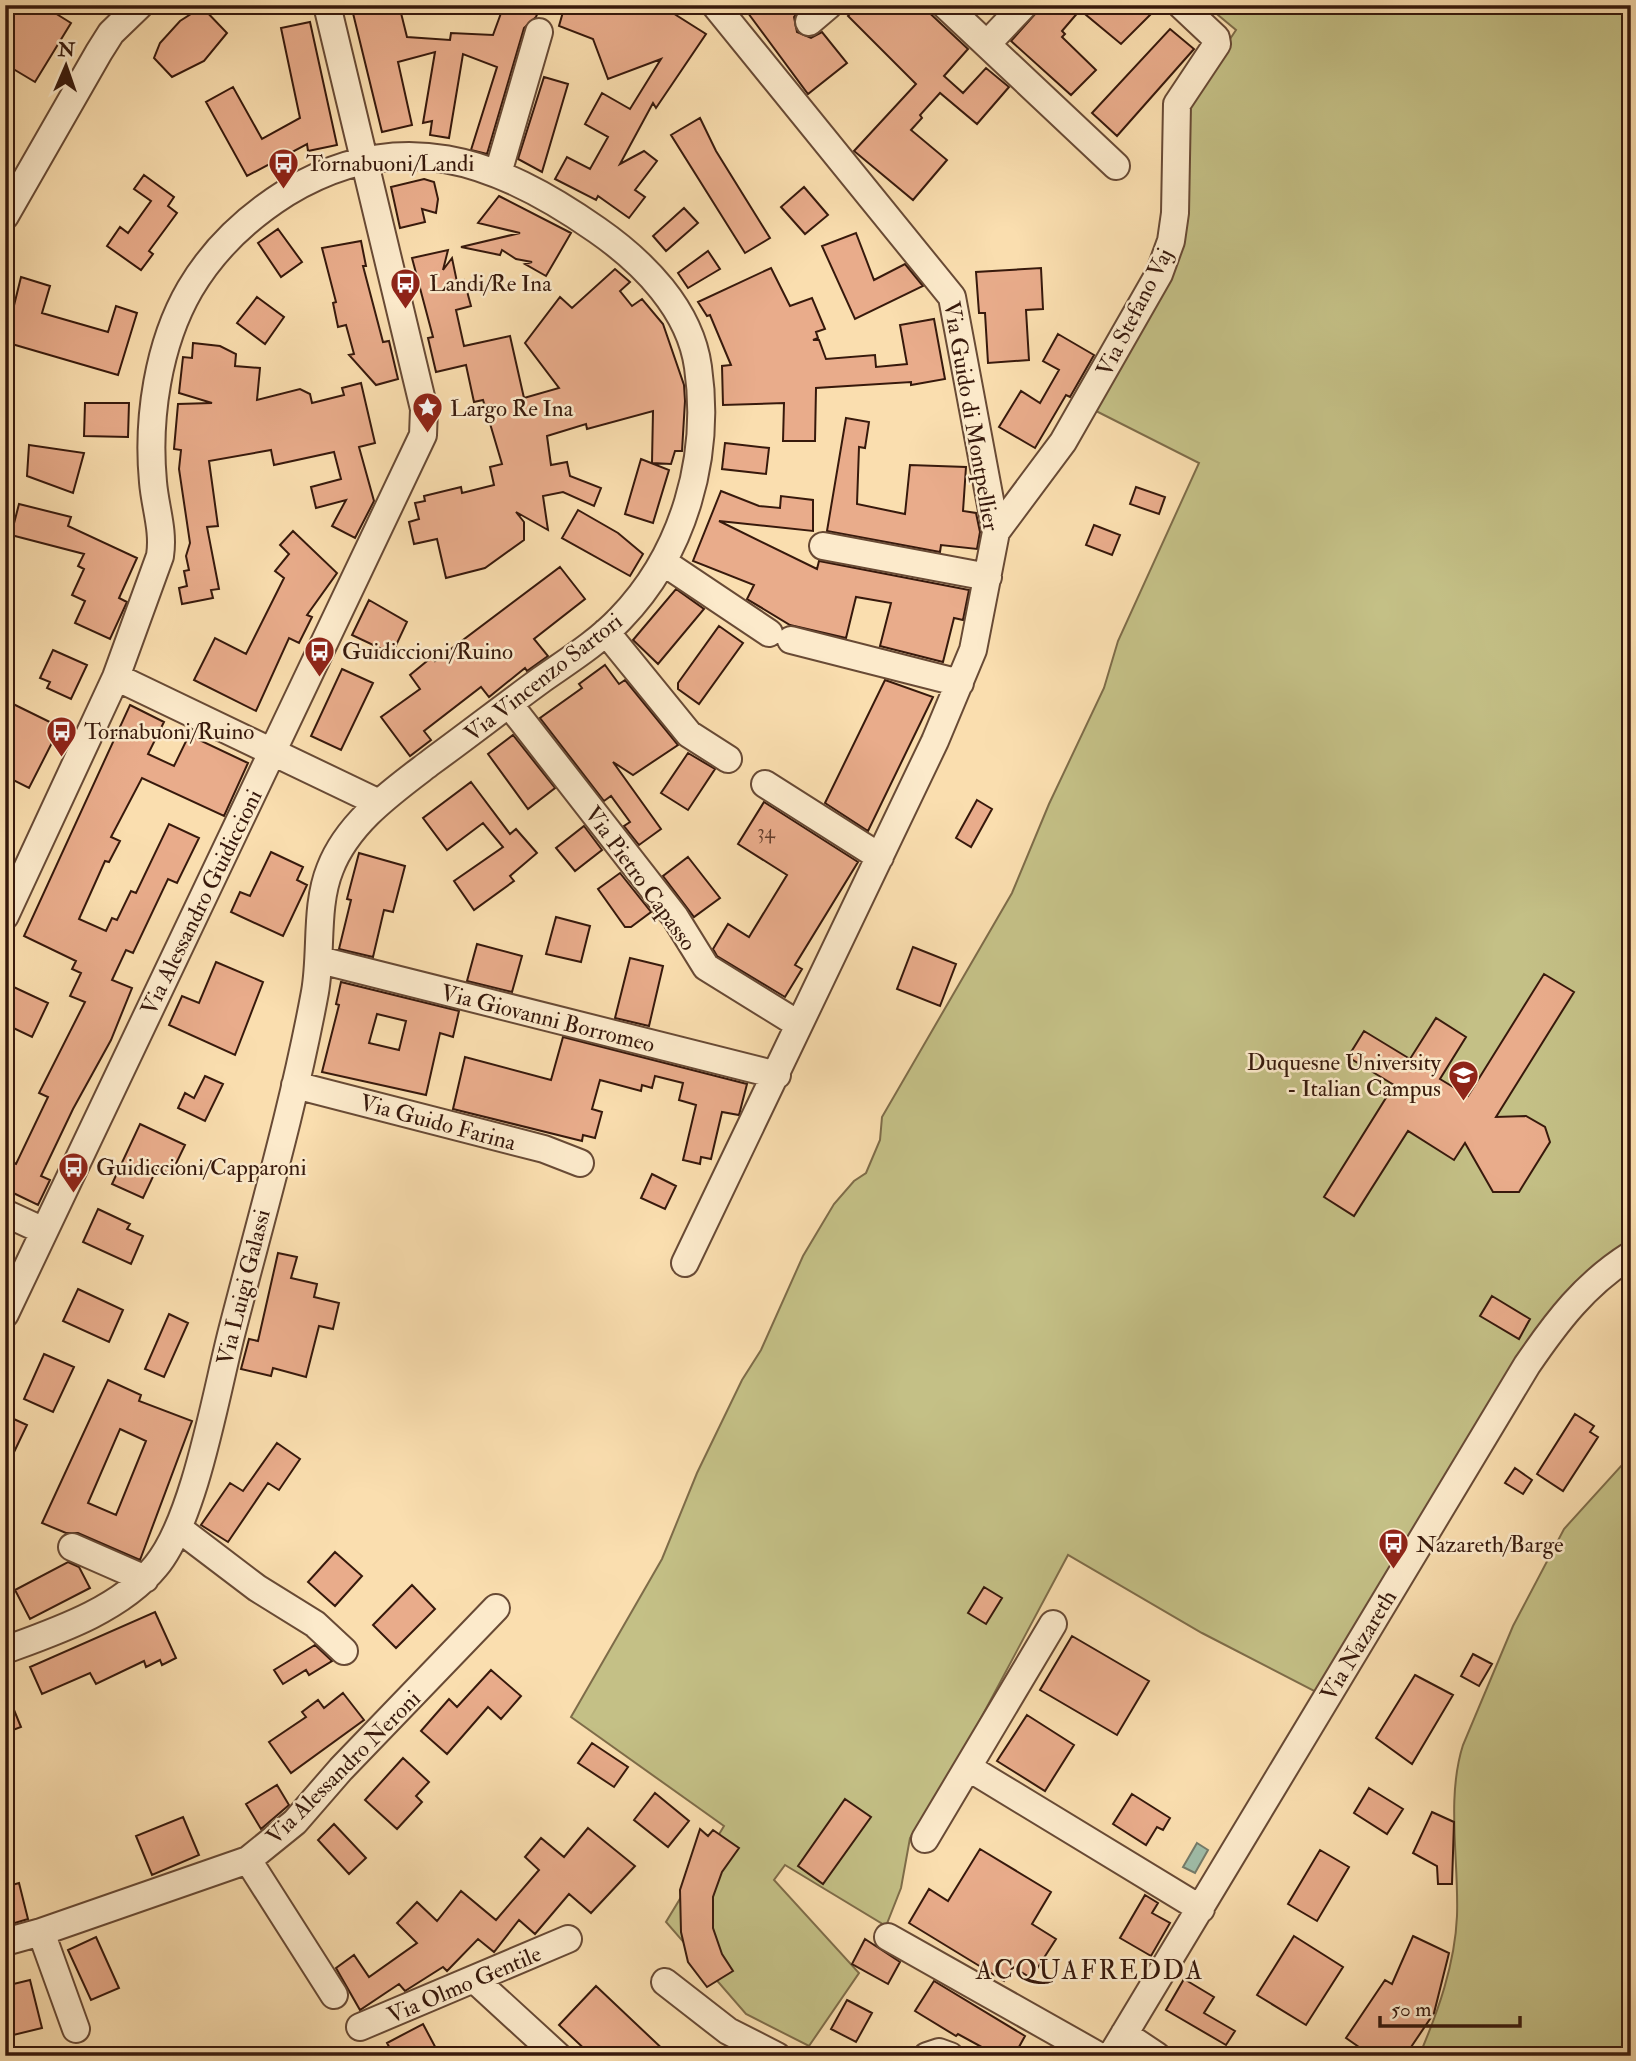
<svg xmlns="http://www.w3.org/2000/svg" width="1636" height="2061" font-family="'IM FELL Double Pica',serif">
<rect width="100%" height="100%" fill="#fadeaf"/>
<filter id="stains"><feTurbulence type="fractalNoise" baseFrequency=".00286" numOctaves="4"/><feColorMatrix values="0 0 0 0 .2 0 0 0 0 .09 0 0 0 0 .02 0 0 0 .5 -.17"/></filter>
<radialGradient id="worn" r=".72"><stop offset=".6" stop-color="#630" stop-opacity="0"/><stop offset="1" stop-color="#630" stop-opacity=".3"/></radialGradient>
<path fill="#c4c086" stroke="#7e6c49" stroke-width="2" d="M1206,5H1631V1243L1627,1242L1598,1262L1561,1298L1318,1693L1202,1633L1068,1555L964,1750L910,1838L901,1888L886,1926L785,1865L774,1880L859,1973L809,2046L746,2014L666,1922L724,1826L571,1717L662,1559L697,1473L742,1380L761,1350L803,1256L834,1204L854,1181L866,1173L880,1140L882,1117L1012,893L1049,804L1104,688L1118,641L1199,463L1096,411L1185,238L1184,108L1236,30Z
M1631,1455V2056H1419C1438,2012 1455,1964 1457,1916C1459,1861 1446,1798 1463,1745L1513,1626L1564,1529Z"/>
<path fill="#9fbca7" stroke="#757b69" stroke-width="2" d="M1197,1843L1208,1850L1195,1873L1183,1867Z"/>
<path fill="#e9ac8b" stroke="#37190c" stroke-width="2" fill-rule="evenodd" d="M16,5H42L71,23L35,82L5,64V23Z
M351,5H399L407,37L450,40L451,33L493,35L504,5H541L536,17L524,28L487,154L471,150L497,67L463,54L449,138L430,135L432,121L423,123L435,52L398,62L412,125L382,132Z
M565,5H660L706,34L656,108L653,103L620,164L644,151L657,161L635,190L645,197L629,218L598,196L596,200L555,179L567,157L590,169L608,137L585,124L602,93L630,109L661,59L608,79L593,39L559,26Z
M759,5H799L801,8L794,17L797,32L811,38L822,32L847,63L808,94L748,13Z
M858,5H921L968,49L944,76L963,93L986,68L1009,87L977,124L940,93L920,115L922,118L911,130L947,160L913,200L854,151L916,84L848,16Z
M1043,5H1143L1152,13L1121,44L1080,10L1062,31L1065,34L1062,37L1096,70L1071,95L1011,41Z
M202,7L227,33L204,61L172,77L154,58L160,43L180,21Z
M310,22L337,145L308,151L307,144L247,176L206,102L233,87L262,139L300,118L281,28Z
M1170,29L1194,49L1117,136L1092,113Z
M544,77L568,84L542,172L518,159Z
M700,118L716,151L770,238L745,253L671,135Z
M144,175L174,197L168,206L177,213L149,251L153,254L141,270L107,246L120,227L128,233L151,201L134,189Z
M424,179L434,182L438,199L436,213L422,209L425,222L400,228L391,187Z
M804,187L828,215L805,234L781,207Z
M499,196L571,233L546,276L525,264L532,262L516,259L502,250L500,255L461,247L520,233L478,223Z
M684,208L698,223L666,251L653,236Z
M278,229L302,262L281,277L258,243Z
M856,233L874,280L905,264L923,286L855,319L822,246Z
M361,241L366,266H363L383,342L389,341L398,379L376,385L349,355L354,354L346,325L338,327L333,303L336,302L322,248Z
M448,250L443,270L452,258L457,282L464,280L471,306L456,310L464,346L510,336L524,398L559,388L525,343L560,297L572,308L615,269L630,282L620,291L632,306L642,299L663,324L684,385L685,401L682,451H675L671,464L652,463L653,411L587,429L586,424L547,436L551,465L567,462L570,476L601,488L594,506L563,492L543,496L548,530L516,512L524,522V540L485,568L446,578L437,539L414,544L409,522L419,519L415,503L425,501L424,496L461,487L462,493L494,485L490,467L502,464L483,400L474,402L466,365L436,372L428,338L433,337L412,258Z
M708,251L720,269L688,288L678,273Z
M771,268L790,306L812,298L825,329L816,332L818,338L813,340H819L826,359L875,355L876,367L907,364L900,325L934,319L945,379L911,385V382L816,388L815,441H783L784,403L723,405L722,366L731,365L710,315L707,316L698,302Z
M1041,268L1043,309L1026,310L1029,360L988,363L985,313H979L976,272Z
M21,277L50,286L42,313L108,332L116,306L137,313L118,375L5,342Z
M257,297L284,317L265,344L237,323Z
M1058,334L1094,355L1070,397L1066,395L1035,448L999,427L1021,391L1040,403L1059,370L1043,361Z
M193,343L220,346L236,354L235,366L260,368L257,400L300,389L310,394L312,403L344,395L342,388L361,383L375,443L359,447L374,501L355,538L332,526L346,500L316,508L311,487L341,479L334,452L274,465L271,450L209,461L218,526L207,527L219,589L211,590L213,598L182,604L179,588L187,586L184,571L189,570L186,556L190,543L179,469L181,450L174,449L178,404L212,403L179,393L183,357L192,358Z
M85,403H129L128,437L84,436Z
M846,418L869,422L865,448L859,447L857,504L905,514L910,465L966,467L963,511L976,513L980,532L977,549L941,545L940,552L827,531Z
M725,443L769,448L766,474L722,469Z
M29,445L84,453L73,493L27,476Z
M641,459L669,470L653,523L625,514Z
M1136,487L1165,497L1159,514L1130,504Z
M721,491L759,506L780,508L781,496L813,500V531L719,521L817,569L819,561L969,590L963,620L954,618L943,662L880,646L891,603L856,597L846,638L790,625L747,599L754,585L693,561Z
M19,504L71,517L68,526L137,558L119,598L127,602L110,639L75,623L85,601L72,595L84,569L78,566L84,554L11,535Z
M578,510L618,533L643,554L630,576L562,538Z
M1094,525L1120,535L1112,555L1086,545Z
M293,531L337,573L307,615L312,617L299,643L289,638L256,711L194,680L215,638L246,654L284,578L275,571L289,554L280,545Z
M560,567L585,599L534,639L548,656L527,671L525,668L489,697L481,687L424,731L431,740L410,756L381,717L420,689L410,675L432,657L435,661Z
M676,589L704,609L658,664L633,640Z
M369,600L407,622L392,654L352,635Z
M719,626L743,643L699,704L678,689V683Z
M53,650L87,665L71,699L47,688L50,682L40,678Z
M605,665L619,684L625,680L678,745L633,775L613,762L661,829L639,845L624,826L630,822L611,796L604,801L540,718L582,688L579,684Z
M342,669L373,683L341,750L311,736Z
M885,680L933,697L868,831L825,803Z
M5,700L60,727L29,788L5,776Z
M130,705L164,722L148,754L174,766L189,735L248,763L224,816L142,778L111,837L120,841L109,862L105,861L79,919L106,931L112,918L117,920L131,891L136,893L169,824L199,838L177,883L168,879L133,953L126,950L112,980L132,988L111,1040L73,1109L41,1176L50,1180L38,1205L5,1189V1159L16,1164L48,1097L39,1093L85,1002L70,996L81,973L72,969L76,961L24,936Z
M513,735L555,788L528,809L488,754Z
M688,753L715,769L688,810L661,793Z
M471,782L510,834L516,829L537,853L510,876L514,881L474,910L454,881L503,847L483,823L447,850L423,818Z
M977,800L992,809L971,847L956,838Z
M764,802L858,862L795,965L802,969L785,997L717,956L713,949L728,924L749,937L787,875L738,844Z
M584,826L602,850L575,871L556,848Z
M271,852L303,867L297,880L307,885L283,936L231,912L240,892L250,896Z
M359,853L405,866L393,912L384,910L373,957L339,949L351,900L347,899Z
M688,857L720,898L694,917L663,876Z
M620,873L651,912L631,927H625L598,889Z
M556,917L590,926L581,962L546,954Z
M477,944L522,956L512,992L467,981Z
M913,947L956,964L940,1006L897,989Z
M630,958L663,966L649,1026L615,1018Z
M216,962L263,982L235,1055L169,1025L182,996L199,1003Z
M1544,974L1574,992L1496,1117L1526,1116L1545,1127L1550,1142L1519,1192H1493L1465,1143L1454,1160L1408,1131L1354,1216L1324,1197L1394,1085L1348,1057L1364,1031L1410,1059L1436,1018L1466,1037L1440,1079L1468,1096Z
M341,982L459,1011L453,1037L440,1033L426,1095L322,1072L339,1005L336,1004ZM377,1014L406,1021L399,1050L369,1043Z
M5,983L48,1003L32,1037L5,1024Z
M563,1037L747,1084L739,1115L722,1112L711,1159L701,1157L700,1164L683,1160L696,1105L679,1100L683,1083L655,1076L652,1088L642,1085L641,1091L600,1080L592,1109L602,1112L595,1138L583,1135L582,1141L453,1109L465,1057L551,1080Z
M205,1076L223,1084L205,1121L178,1108L185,1093L194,1098Z
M140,1124L185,1145L171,1174L157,1168L143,1198L112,1184Z
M652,1174L676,1186L665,1209L641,1198Z
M98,1209L130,1224L127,1229L143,1236L131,1264L83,1242Z
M278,1253L297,1257L291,1278L317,1284L314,1297L339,1303L333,1329L319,1326L306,1377L273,1368L271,1376L241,1369L249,1339L258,1341Z
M78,1289L123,1310L109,1342L63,1321Z
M1492,1296L1530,1319L1519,1339L1480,1316Z
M169,1314L188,1323L164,1377L145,1369Z
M44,1354L74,1367L53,1412L24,1399Z
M108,1380L141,1395L139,1401L192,1421L140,1560L78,1533H66L42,1523ZM120,1429L146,1441L116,1515L88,1503Z
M1575,1414L1594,1426L1590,1432L1598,1437L1563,1491L1537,1474Z
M5,1415L27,1425L5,1471Z
M277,1443L300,1459L279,1490L268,1483L228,1542L201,1525L230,1483L243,1491Z
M1515,1468L1532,1480L1523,1494L1505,1483Z
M335,1552L362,1576L335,1606L308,1582Z
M68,1562L79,1567L90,1588L30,1619L15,1590Z
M412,1585L435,1609L396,1648L373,1625Z
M984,1587L1002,1598L986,1624L968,1613Z
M155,1612L176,1658L162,1665L160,1660L146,1667L144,1661L96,1684L90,1673L42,1694L30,1667Z
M1072,1636L1149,1681L1117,1735L1040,1690Z
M315,1645L332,1661L309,1675L306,1670L283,1684L274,1670Z
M1473,1654L1492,1664L1479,1686L1461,1676Z
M491,1670L521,1696L501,1719L488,1707L447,1754L421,1731L449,1699L457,1707Z
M1415,1675L1453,1695L1412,1764L1376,1738Z
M5,1688L21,1727L5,1733Z
M343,1693L364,1720L291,1773L269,1742L306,1717L302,1712L318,1700L324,1708Z
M1027,1715L1074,1745L1045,1791L997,1761Z
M592,1743L628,1767L614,1787L578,1763Z
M403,1758L429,1782L416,1796L422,1802L397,1829L365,1800Z
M277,1785L289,1805L261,1829L246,1804Z
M1369,1788L1403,1809L1387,1834L1354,1813Z
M655,1793L689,1821L668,1847L634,1820Z
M1132,1794L1170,1818L1163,1830L1157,1827L1146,1845L1113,1824Z
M845,1799L871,1817L823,1884L798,1866Z
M1432,1812L1454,1822L1452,1884H1438L1437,1866L1413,1853Z
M183,1817L199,1855L152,1875L136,1836Z
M334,1824L366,1858L349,1874L318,1840Z
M588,1828L635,1866L591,1913L569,1894L535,1934L519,1920L494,1952L478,1939L447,1971L443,1967L405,1991L399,1984L360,2010L336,1968L354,1955L369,1977L417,1943L397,1923L417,1902L437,1921L461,1891L496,1920L539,1870L525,1857L541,1838L564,1857Z
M700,1829L708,1836L713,1830L739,1848L722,1872L713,1897V1928L722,1954L733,1971L707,1987L688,1962L681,1932L680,1890Z
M980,1849L1051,1892L1032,1924L1056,1939L1031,1978L1013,1967L1004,1981L909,1923L929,1889L948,1901Z
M1320,1850L1349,1867L1317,1921L1288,1904Z
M19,1883L28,1919L5,1926V1887Z
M1145,1895L1158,1903L1152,1913L1170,1923L1151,1956L1120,1938Z
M1294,1936L1343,1967L1306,2025L1257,1995Z
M1413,1936L1449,1953L1434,2013L1405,2056H1372L1346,2038L1385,1980L1392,1984Z
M96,1937L119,1988L91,2000L68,1950Z
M865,1939L900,1962L888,1984L852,1964Z
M1184,1979L1214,1997L1204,2013L1235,2031L1226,2045L1166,2010Z
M30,1980L42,2028L5,2037V1986Z
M934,1981L1025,2036L1014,2056H998L958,2034L956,2036L915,2011Z
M596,1986L670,2056H592L559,2025Z
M847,2000L872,2013L856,2042L831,2029Z
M423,2024L440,2056H394L387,2043Z"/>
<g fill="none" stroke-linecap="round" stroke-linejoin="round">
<defs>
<path id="minor" d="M945,5L1116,166
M809,22L829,5
M987,44L1024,5
M498,173L539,32
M5,216L99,52L111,33L140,5
M996,532L1063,442L1159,274L1171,241L1175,213L1177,104L1217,44L1216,38L1181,5
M823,546L988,577
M663,562L769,633
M606,632L689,734L728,759
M791,640L960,683
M116,677L379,803
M509,704L675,917L706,967L798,1024
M765,784L880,857
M5,916L116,677L160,556C164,530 155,507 153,482C147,419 158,344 190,289C213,250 248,217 286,193C400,124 497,160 597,230C643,262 690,309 698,367C711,457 684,553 620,619C597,643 568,661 541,680C504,707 468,735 431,762C393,791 348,822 330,869C315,906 322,953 315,992C294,1106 261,1218 232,1331C216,1393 195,1519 156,1566C120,1610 57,1631 5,1650
M320,960L777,1075
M295,1085L544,1149L580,1163
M5,1213L44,1231
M685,1263L935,741L973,650L996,532L952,297L715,5
M5,1314L423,435L424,409L327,5
M178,1528L257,1588L315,1624L344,1651
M72,1547L145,1579
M969,1768L1201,1909
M925,1839L1053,1624
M248,1860L334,1995
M41,1932L76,2029
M888,1937L1099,2056
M5,1942L41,1932L248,1860L295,1822L341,1769L496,1608
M475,1980L558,2056
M665,1982L728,2031L777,2056
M360,2027L568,1939
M1124,2034L1157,2056
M927,2056L939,2052L950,2056
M1111,2056L1527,1365C1557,1321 1585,1284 1631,1255"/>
</defs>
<use href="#minor" stroke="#684a35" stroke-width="30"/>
<use href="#minor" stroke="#fceacb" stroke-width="26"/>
</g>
<defs>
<symbol id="bus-pin" viewBox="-11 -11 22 30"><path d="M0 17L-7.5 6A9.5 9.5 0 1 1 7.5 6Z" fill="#8f2418" stroke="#fceacb"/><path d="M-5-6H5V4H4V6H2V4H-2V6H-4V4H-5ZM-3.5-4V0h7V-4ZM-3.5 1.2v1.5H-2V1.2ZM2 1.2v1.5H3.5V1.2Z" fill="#fff"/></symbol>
<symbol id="sight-pin" viewBox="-11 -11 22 30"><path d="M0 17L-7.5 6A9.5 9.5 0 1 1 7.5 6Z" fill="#8f2418" stroke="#fceacb"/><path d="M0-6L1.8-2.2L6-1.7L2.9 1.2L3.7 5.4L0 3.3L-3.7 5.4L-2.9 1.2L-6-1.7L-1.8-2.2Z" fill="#fff"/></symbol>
<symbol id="university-pin" viewBox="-11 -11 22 30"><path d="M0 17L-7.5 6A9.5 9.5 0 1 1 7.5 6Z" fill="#8f2418" stroke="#fceacb"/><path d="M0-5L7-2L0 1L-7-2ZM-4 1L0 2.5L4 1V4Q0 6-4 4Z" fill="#fff"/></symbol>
</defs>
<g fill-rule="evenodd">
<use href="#bus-pin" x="266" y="146" width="35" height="47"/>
<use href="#bus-pin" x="388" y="266" width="35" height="47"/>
<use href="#sight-pin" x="410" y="390" width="35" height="47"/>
<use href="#bus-pin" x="302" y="634" width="35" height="47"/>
<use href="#bus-pin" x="44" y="714" width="35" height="47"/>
<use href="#university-pin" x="1446" y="1058" width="35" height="47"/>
<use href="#bus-pin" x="56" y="1150" width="35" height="47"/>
<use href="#bus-pin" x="1376" y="1526" width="35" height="47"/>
</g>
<g text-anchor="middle" stroke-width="5" stroke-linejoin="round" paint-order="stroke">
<g font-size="19" fill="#643e2c">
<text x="766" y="838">34</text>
</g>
<g font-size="23" fill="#37190c" stroke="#fceacb" text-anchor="start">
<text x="306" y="171">Tornabuoni/Landi</text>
<text x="429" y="291">Landi/Re Ina</text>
<text x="450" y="416">Largo Re Ina</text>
<text x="342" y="659">Guidiccioni/Ruino</text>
<text x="84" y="739">Tornabuoni/Ruino</text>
<text x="1441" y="1070" text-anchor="end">Duquesne University<tspan x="1441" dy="26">- Italian Campus</tspan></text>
<text x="96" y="1175">Guidiccioni/Capparoni</text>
<text x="1416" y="1552">Nazareth/Barge</text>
</g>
<g font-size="23" fill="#37190c" stroke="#fceacb">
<text transform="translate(1134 312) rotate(-63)" y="8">Via Stefano Vaj</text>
<text transform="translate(972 416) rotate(80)" y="8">Via Guido di Montpellier</text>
<text transform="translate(543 677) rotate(-38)" y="8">Via Vincenzo Sartori</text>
<text transform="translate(641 878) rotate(54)" y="8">Via Pietro Capasso</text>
<text transform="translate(201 902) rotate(-64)" y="8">Via Alessandro Guidiccioni</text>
<text transform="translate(548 1018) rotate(14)" y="8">Via Giovanni Borromeo</text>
<text transform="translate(438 1122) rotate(15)" y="8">Via Guido Farina</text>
<text transform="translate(243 1287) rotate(-76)" y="8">Via Luigi Galassi</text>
<text transform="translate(1358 1645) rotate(-59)" y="8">Via Nazareth</text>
<text transform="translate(343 1767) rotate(-45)" y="8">Via Alessandro Neroni</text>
<text transform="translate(464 1984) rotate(-23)" y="8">Via Olmo Gentile</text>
</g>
<g font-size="26" letter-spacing="2" fill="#37190c" stroke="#fceacb">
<text x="1090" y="1979">ACQUAFREDDA</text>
</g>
</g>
<rect width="1636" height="2061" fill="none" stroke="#fadeaf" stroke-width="28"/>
<rect x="7" y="7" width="1622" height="2047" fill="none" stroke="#37190c" stroke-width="3.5"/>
<rect x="14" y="14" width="1608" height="2033" fill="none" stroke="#37190c" stroke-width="2"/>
<g transform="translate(66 66) rotate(2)" stroke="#fceacb" stroke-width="5" paint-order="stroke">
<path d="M0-5L12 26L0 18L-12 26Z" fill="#37190c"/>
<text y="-10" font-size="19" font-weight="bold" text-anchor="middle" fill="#37190c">N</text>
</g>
<path d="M1380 2016v10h140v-10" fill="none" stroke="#37190c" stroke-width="3.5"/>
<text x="1391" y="2016" font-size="21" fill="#37190c" stroke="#fceacb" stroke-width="5" paint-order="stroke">50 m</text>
<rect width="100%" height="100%" filter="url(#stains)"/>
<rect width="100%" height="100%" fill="url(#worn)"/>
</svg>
